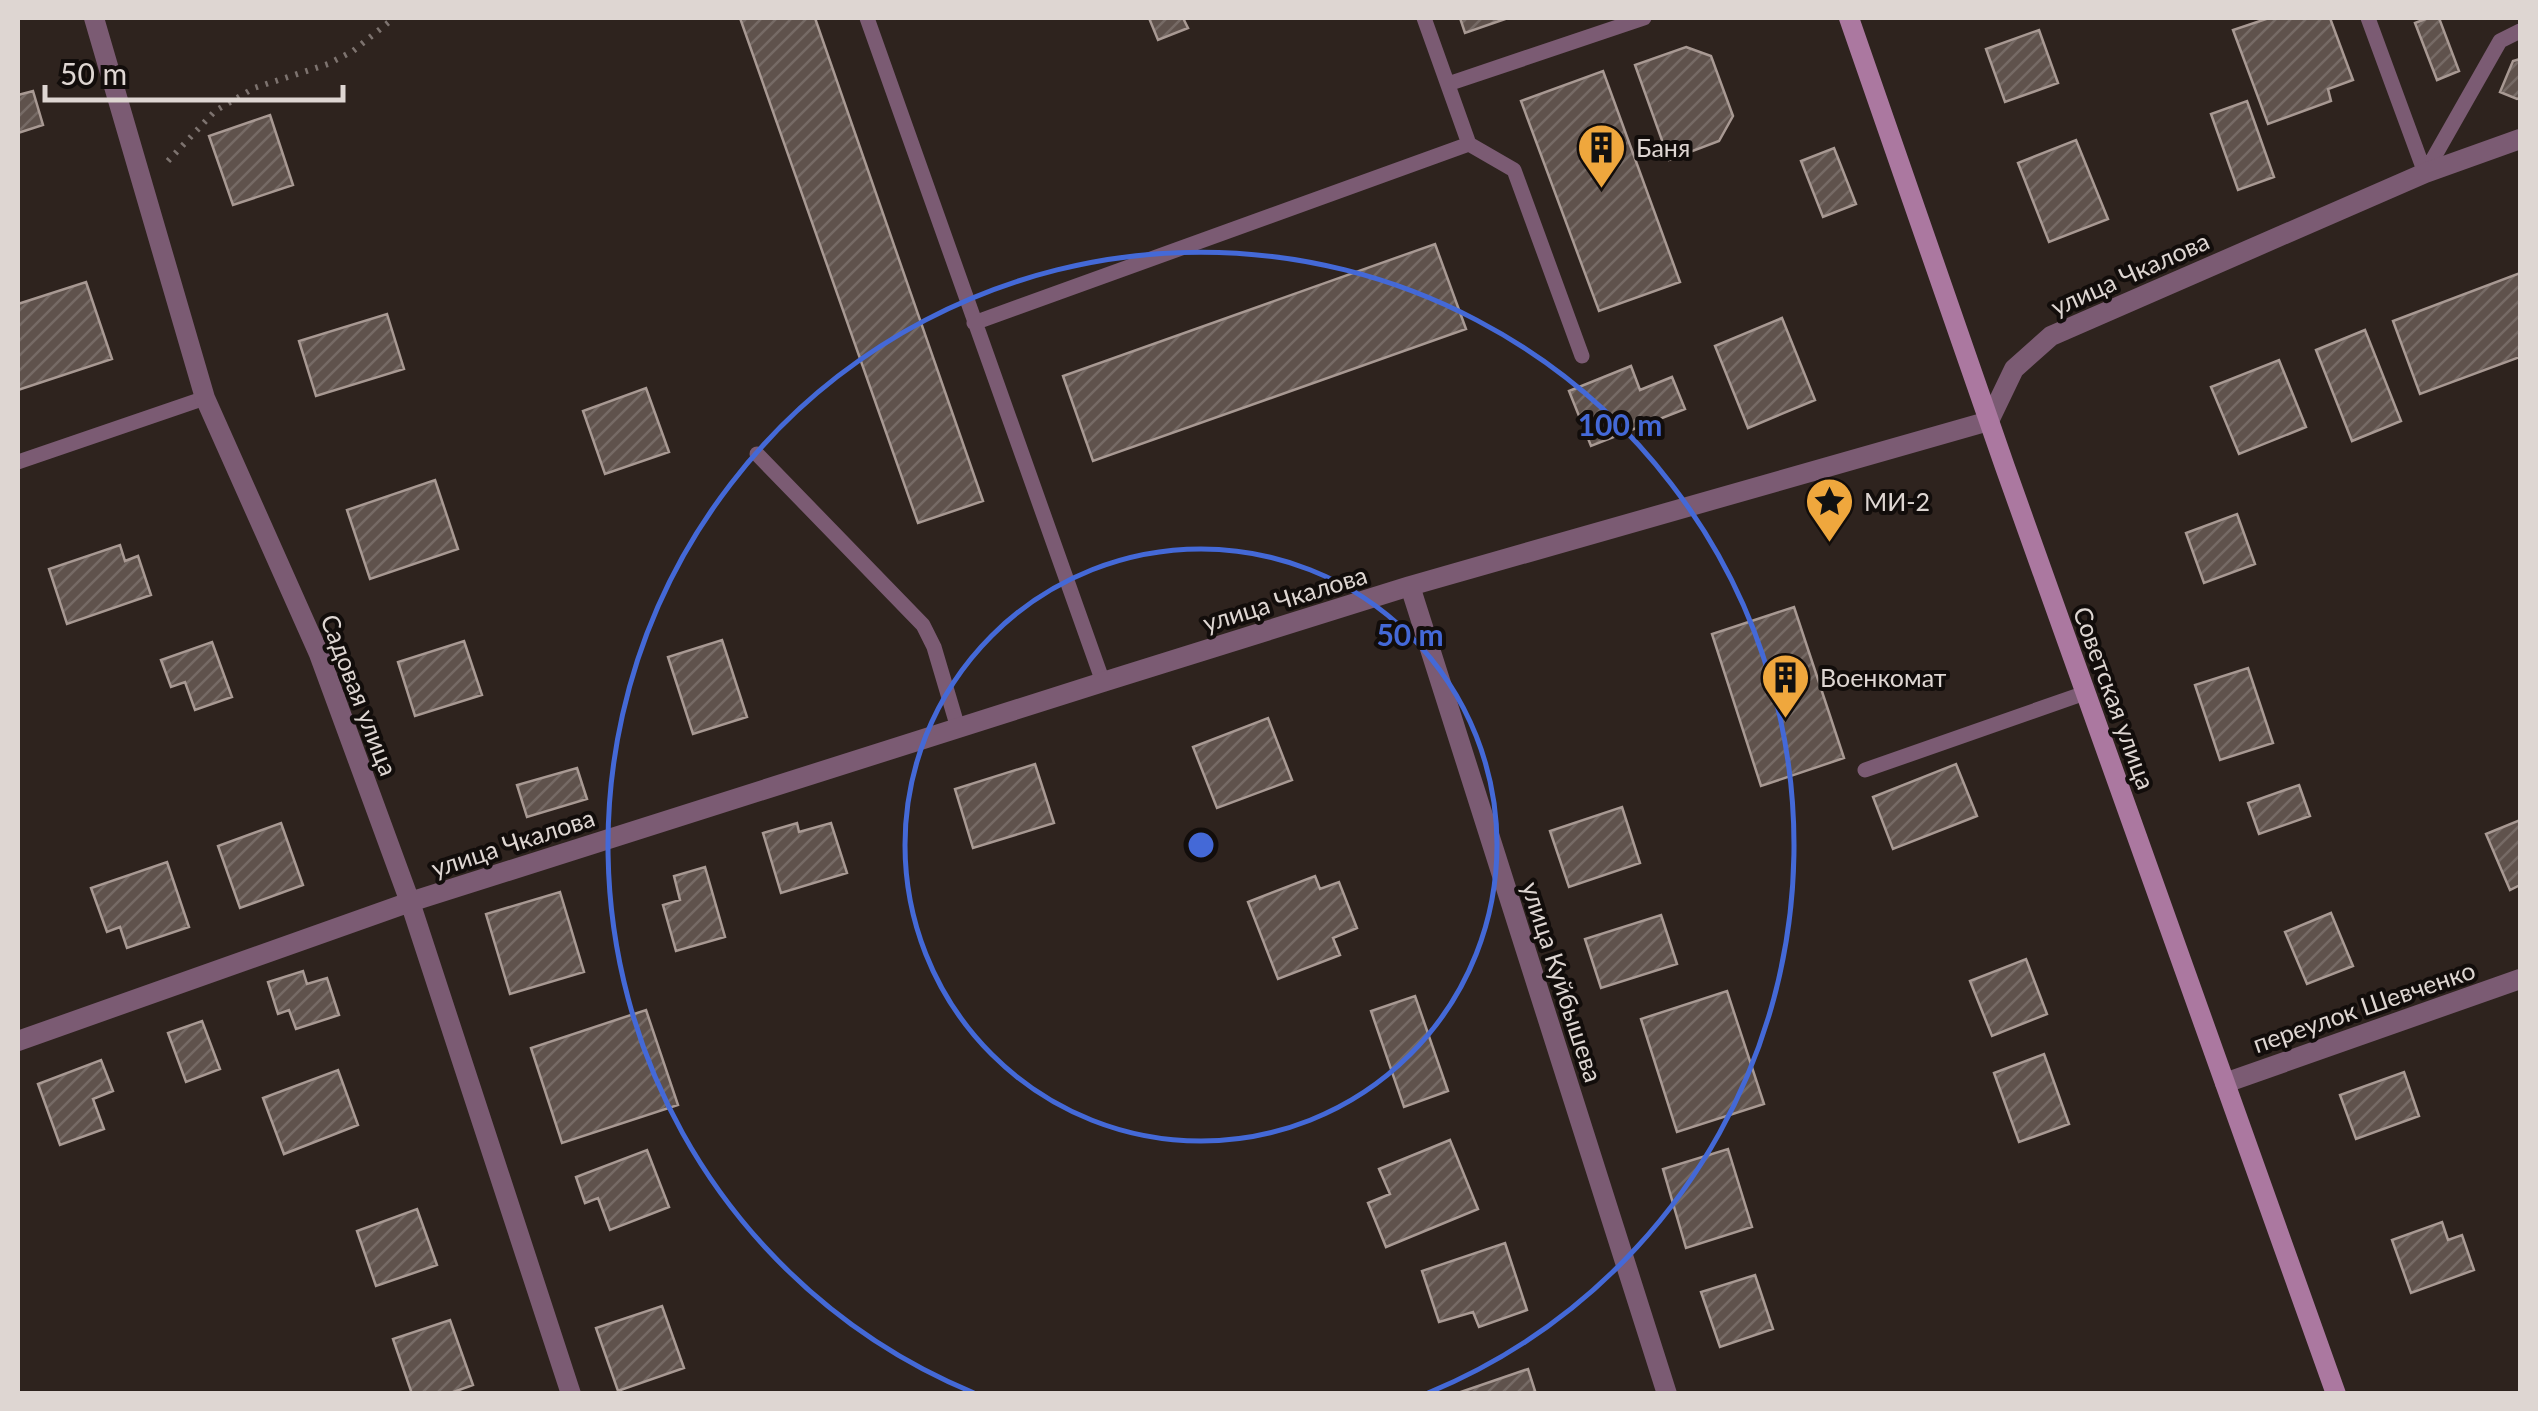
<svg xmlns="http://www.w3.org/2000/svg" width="2538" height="1411" font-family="Lato,sans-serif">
<defs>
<pattern id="building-hatch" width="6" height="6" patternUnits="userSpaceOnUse" patternTransform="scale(2.5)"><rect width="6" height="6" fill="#5f524c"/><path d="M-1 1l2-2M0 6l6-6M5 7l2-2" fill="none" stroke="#766a65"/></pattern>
</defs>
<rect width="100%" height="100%" fill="#2e231e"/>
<path fill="url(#building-hatch)" stroke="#a89993" stroke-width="2.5" d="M740,18H815L983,501L918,523Z
M1149,18H1183L1188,28L1158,40Z
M1460,18H1508L1465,33Z
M2269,18H2330L2353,80L2328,89L2331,101L2268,124L2233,30Z
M2428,18H2439L2459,71L2437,80L2415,23Z
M2039,30L2058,83L2005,102L1986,49Z
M1686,47L1711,56L1733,116L1719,141L1669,160L1635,65Z
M2520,59V98L2517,99L2500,92L2513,61Z
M1603,71L1680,282L1599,311L1521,101Z
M33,91L43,125L18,133V95Z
M2247,101L2274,177L2238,190L2211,114Z
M270,115L293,185L233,205L209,136Z
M2076,140L2108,219L2049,242L2018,163Z
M1834,148L1856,204L1823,217L1801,161Z
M1435,244L1466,329L1093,461L1063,376Z
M2520,273V357L2420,394L2393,321Z
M86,282L112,359L18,390V304Z
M387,314L404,369L316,396L299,341Z
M1782,318L1815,400L1748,428L1715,346Z
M2365,330L2401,421L2352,441L2316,350Z
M2279,360L2306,427L2239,454L2211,387Z
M1631,366L1640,390L1672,377L1685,409L1591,446L1569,391Z
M646,388L669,452L605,474L583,411Z
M435,480L458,549L370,579L347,510Z
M2237,514L2255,564L2204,583L2186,533Z
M120,545L125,561L138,556L151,595L67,624L49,569Z
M1794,607L1844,758L1761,786L1712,634Z
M722,640L747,717L693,734L668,657Z
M464,641L482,695L415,716L398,662Z
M212,642L232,697L195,710L185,682L171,687L161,660Z
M2248,668L2273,743L2220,760L2195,685Z
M1268,718L1292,780L1217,808L1193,747Z
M1035,764L1054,823L973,848L955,789Z
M1956,764L1977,816L1893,849L1873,797Z
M577,768L587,799L527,817L517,785Z
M2299,785L2310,816L2259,834L2248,803Z
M1622,807L1640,863L1569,887L1550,831Z
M2520,820V885L2510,890L2486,834Z
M281,823L303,885L240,908L218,846Z
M797,823L799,832L831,823L847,873L781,893L763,833Z
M167,862L189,927L127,948L120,927L107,932L91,888Z
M705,867L725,937L676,951L663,905L680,900L674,876Z
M1315,876L1320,889L1339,882L1357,928L1333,938L1340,955L1278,979L1248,902Z
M560,892L584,972L510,994L486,914Z
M2331,913L2353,966L2307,984L2285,932Z
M1661,915L1677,964L1601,988L1585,939Z
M2026,959L2047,1014L1992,1036L1970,981Z
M303,971L307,984L327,978L339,1015L296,1029L289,1010L278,1014L268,982Z
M1727,991L1764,1104L1677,1132L1641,1019Z
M1415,996L1448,1091L1404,1107L1371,1011Z
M646,1010L678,1105L562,1143L531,1048Z
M202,1021L220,1069L186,1082L168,1033Z
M2044,1054L2069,1124L2019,1142L1994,1073Z
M101,1060L113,1091L93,1099L104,1129L60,1145L38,1084Z
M338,1070L358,1125L284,1154L263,1098Z
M2404,1072L2419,1116L2356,1139L2340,1095Z
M1450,1140L1478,1209L1386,1247L1368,1203L1390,1194L1379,1169Z
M1728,1149L1752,1227L1686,1248L1663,1169Z
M647,1150L669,1207L610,1230L598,1198L585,1203L576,1177Z
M417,1209L437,1265L376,1286L357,1231Z
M2442,1222L2448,1240L2462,1235L2474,1270L2411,1293L2392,1240Z
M1505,1243L1527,1310L1479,1327L1473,1312L1439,1322L1422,1271Z
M1755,1275L1773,1329L1720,1347L1701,1292Z
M662,1306L684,1368L618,1391L596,1328Z
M450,1320L473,1385L448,1394H412L393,1339Z
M1528,1369L1536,1394H1458V1393Z"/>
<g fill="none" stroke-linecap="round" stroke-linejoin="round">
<path stroke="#7d736f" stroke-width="6" stroke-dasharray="2.5 8" stroke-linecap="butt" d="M168,161L215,111L254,88L328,64L353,51L394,18"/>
<path stroke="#7b5b73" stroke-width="15" d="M867,18L1103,682
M2368,18L2425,173
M1448,84L1644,18
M1469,144L1514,170L1582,356
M2425,173L2500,41L2520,31
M974,323L1469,144L1424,18
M757,454L923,625L934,647L958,728
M18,462L205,398
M1865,770L2085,693"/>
<path stroke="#7b5b73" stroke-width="20" d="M94,18L205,398L319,654L410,902L571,1394
M1410,586L1667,1394
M18,1041L410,902L1103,682L1410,586L1989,421L2014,369L2051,336L2425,173L2520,139
M2225,1083L2520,979"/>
<path stroke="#ab78a0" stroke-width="20" d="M1849,18L2005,467L2336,1394"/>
</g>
<g fill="none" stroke="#4469d7" stroke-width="5">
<circle cx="1201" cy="845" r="296"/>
<path d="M974 1393A593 593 0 1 1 1428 1393"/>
</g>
<defs>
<symbol id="building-pin" viewBox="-11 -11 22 30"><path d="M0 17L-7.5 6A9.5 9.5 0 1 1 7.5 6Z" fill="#efa73d" stroke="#120d0b"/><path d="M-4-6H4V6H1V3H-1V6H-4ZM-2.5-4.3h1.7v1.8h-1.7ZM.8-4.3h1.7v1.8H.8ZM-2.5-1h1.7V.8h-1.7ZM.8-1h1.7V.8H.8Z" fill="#111"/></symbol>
<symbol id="sight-pin" viewBox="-11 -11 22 30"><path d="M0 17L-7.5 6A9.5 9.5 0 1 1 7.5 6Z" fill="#efa73d" stroke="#120d0b"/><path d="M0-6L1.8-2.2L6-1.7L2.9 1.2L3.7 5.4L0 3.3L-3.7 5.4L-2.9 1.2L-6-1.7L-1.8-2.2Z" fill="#111"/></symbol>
</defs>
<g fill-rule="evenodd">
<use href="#building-pin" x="1574" y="120" width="55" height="75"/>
<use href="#sight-pin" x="1802" y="474" width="55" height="75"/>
<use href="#building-pin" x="1758" y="650" width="55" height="75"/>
</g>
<g text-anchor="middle" stroke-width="8" stroke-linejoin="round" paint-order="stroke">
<g font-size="25" fill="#ded6d2" stroke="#120d0b" text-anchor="start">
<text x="1636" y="157">Баня</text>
<text x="1864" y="511">МИ-2</text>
<text x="1820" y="687">Военкомат</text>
</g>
<g font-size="25" fill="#ded6d2" stroke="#120d0b">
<text transform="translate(2130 274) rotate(-24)" y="9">улица Чкалова</text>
<text transform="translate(1285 599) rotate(-17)" y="9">улица Чкалова</text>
<text transform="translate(359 695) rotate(69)" y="9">Садовая улица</text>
<text transform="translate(2114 698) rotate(70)" y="9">Советская улица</text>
<text transform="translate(513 843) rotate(-18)" y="9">улица Чкалова</text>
<text transform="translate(1562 982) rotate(72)" y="9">улица Куйбышева</text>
<text transform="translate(2364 1007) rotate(-19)" y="9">переулок Шевченко</text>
</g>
</g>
<circle cx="1201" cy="845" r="15" fill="#4469d7" stroke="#120d0b" stroke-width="5"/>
<g font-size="30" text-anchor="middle" font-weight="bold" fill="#4469d7" stroke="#120d0b" stroke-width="8" stroke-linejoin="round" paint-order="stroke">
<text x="1620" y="436">100 m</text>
<text x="1410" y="646">50 m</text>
</g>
<rect width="2538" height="1411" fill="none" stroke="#ded6d2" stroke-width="40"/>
<path d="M45 85v15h298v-15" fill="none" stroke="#ded6d2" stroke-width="5"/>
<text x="60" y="85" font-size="30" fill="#ded6d2" stroke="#120d0b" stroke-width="8" paint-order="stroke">50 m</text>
</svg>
